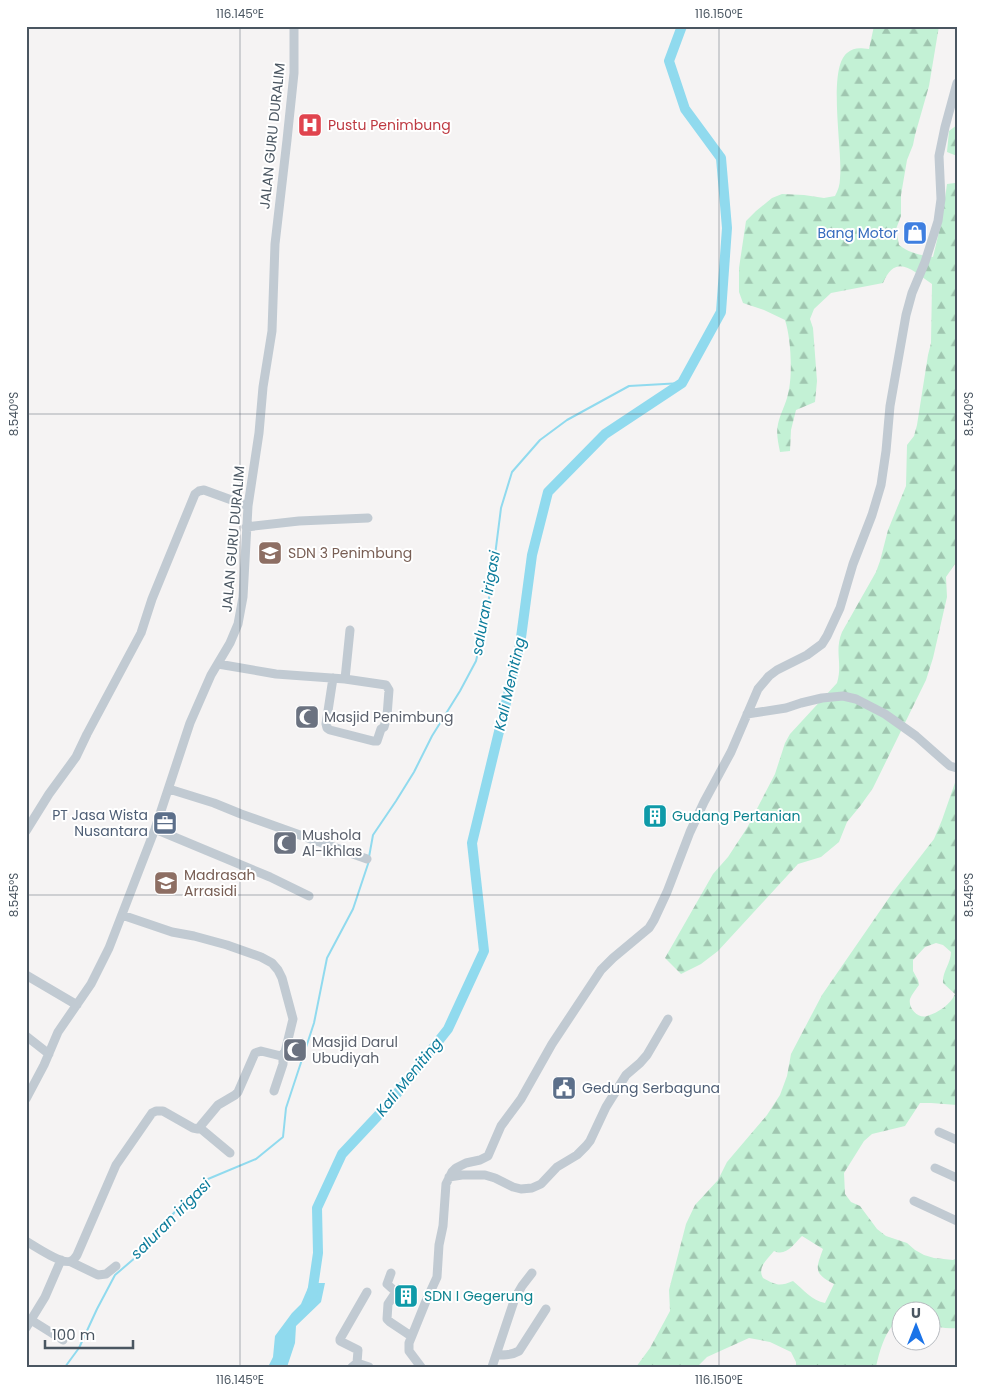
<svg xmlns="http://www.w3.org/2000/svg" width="983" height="1393" font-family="Poppins,sans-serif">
<defs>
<pattern id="forest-firs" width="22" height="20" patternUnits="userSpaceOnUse" patternTransform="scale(1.25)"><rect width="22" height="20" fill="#c3f1d5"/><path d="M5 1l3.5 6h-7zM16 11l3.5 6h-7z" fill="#a0c6b0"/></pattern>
</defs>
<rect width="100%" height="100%" fill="#f5f3f3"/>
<path fill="url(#forest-firs)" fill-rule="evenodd" d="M874,26H939L929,86L915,135L913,145L907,160L901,195V216L896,229L899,245C909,253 920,255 933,257L942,219L947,184L955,183L957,178V561L946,577L947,597L933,658L926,680L873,788L861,805L847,822L839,842L821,857L798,864L718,951L701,964L681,974L665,958L713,874L728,857L747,828L775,774L785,743L790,734L837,683C843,663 834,652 842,632L876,572L880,561L888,530L906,486L907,445L914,436L917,425L928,355L931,343L932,284C913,271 896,252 883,283L831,293L814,309L810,319L813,328L817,381L815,402L796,410L791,430L790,451L780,452C778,442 776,433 778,424C780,414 786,404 788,394C793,375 791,338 785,320L764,310L743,303L739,292V268L746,221L756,211L772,198L782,194L804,195L824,198L835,196C838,190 840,185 840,178C843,151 827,69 847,53C854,47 860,48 869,49Z
M957,125V156L947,152L949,131Z
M957,777V1105L931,1103H920L905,1126L872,1134L864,1141L844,1173L845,1194L851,1202L860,1206L877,1229L886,1236L907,1243L915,1250L924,1255L934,1258L953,1260L957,1258V1328C947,1329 939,1328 931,1323L930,1310H900V1320C886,1326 879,1353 876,1367H796V1362L791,1352L770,1342L749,1338L707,1357L697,1367H636L650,1348L670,1311L669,1290L686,1224L695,1205L718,1180L727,1162L767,1115L780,1095L787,1076L791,1054L822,995L893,892L934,839L942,820ZM936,943L943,945L951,952C951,963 942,972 943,983L955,994C951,1004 938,1013 927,1016C918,1019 908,1008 910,999C912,994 916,989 919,985L918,980L913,971V960L925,947ZM802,1236L823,1249C816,1269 813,1273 834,1284L825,1303C812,1301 803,1289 793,1281C779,1287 776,1285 763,1278C757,1267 767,1260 774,1251C786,1257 794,1244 802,1236Z"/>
<path fill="#90daee" d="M310,1283H325L321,1302L296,1326L295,1343L287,1367H268L273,1357L275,1336L292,1313L301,1304Z"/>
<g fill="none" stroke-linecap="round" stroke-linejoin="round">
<path stroke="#90daee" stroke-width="2" d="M369,857L373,835L396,801L414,772L432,736L460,691L476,661L484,626L491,587L501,508L512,472L540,440L567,420L629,386L682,383
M65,1367L79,1348L97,1309L115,1275L136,1257L179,1207L208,1179L256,1159L283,1137L286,1108L314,1023L327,958L353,909L369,861"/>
<path stroke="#90daee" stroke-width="10" d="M312,1294L318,1253L317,1208L342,1154L387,1106L448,1029L484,951L472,843L520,645L532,555L548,492L605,434L682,383L721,312L727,228L721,158L685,109L669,61L682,26"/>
<path stroke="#c1cad2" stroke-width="9" d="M246,527L299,521L368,518
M218,664L276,674L345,679L386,685L389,690L387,716L384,727L381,729L377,741H373L330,730L327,728L326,724L333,678
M345,679L350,630
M747,714L786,708L801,703L822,698L843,696L856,699L885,714L916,736L950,766L957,768
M169,789L214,803L241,814L367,859
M155,829L270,877L309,896
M26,831L49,794L76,757L87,734L141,633L152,599L195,494L199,491L204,490L248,506
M26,975L77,1005
M26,1036L49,1054
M274,1091L283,1064V1055
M26,1099L44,1065L58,1032L91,984L109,948L155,829L190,723L211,675L230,643L238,624L243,597L248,506L259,433L263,387L272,331L275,244L287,140L294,73V26
M200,1128L230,1153
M939,1132L957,1140
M935,1168L957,1178
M449,1177L462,1175H485L495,1178L513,1187L521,1189L532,1188L541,1184L557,1167L577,1155L586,1146L590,1141L606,1107L626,1075L640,1063L647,1055L668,1019
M914,1201L957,1221
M26,1241C34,1246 63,1265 71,1261C74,1260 75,1258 77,1255L116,1165L152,1113L156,1111H163L193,1128L198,1129L218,1105L235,1095L238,1092L255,1053L261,1051L281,1056L285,1052L293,1019L282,978L278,970L272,963L261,957L227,945L194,936L172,932L122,915
M71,1262L98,1275L106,1274L116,1266
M391,1273L387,1284L396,1292L388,1304L387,1319L390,1322L411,1336
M31,1320L63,1340
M26,1328L45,1297L61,1260
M496,1355C505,1355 512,1355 519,1351L546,1309
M357,1363L358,1350L340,1341V1339L367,1292
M352,1367L357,1363L369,1367
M421,1367L409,1351V1343L426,1301L437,1277L439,1245L443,1226L446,1184L452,1172L456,1168L466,1163L480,1160L488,1156L501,1126L521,1099L552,1044L601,970L613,958L649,928L654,920L667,892L690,832L704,802L731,752L758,689L769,676L777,670L807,655L822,644L827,636L840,608L853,564L872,515L881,485L886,451L890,406L906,315L912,293L925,262L938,221L941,199L939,156L945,127L957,83
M492,1367L515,1298L522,1286L532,1273"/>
</g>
<path fill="none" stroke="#4a5661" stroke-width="1" stroke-opacity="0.45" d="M240,26V1367M719,26V1367M26,414H957M26,895H957"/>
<defs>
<symbol id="hospital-square" viewBox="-11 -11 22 22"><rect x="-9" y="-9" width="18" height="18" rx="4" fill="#e0444e" stroke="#fff"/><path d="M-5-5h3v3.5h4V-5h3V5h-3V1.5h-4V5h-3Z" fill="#fff"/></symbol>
<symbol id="shop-square" viewBox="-11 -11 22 22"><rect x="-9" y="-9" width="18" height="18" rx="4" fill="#3f7fe0" stroke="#fff"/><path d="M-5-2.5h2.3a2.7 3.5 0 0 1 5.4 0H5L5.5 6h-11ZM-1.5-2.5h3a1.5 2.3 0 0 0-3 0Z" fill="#fff"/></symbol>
<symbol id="school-square" viewBox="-11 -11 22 22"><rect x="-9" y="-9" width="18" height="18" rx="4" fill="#8d6e63" stroke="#fff"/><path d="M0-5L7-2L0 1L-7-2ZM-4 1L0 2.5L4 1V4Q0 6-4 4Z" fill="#fff"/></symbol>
<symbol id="mosque-square" viewBox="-11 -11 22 22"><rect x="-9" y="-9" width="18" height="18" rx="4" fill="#6b7280" stroke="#fff"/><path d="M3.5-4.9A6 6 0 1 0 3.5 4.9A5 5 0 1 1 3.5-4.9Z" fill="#fff"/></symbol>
<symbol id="building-square" viewBox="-11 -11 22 22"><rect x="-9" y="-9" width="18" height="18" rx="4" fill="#0f9aa8" stroke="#fff"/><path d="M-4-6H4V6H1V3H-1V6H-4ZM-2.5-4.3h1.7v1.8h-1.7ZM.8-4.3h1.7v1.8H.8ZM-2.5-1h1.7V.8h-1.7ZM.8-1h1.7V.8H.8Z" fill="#fff"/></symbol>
<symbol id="office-square" viewBox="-11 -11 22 22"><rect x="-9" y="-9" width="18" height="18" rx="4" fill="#5c6f8a" stroke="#fff"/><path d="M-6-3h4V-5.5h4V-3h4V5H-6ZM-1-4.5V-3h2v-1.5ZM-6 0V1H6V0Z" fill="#fff"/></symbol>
<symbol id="civic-square" viewBox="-11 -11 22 22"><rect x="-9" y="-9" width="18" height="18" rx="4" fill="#5c6f8a" stroke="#fff"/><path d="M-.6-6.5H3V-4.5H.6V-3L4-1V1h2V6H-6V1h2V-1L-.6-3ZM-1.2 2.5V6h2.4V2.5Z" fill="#fff"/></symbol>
</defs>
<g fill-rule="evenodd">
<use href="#hospital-square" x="296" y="111" width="28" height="28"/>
<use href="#shop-square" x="901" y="219" width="28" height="28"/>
<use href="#school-square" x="256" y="539" width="28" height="28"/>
<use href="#mosque-square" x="293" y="703" width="28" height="28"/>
<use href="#building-square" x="641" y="802" width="28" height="28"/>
<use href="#office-square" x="151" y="809" width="28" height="28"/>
<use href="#mosque-square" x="271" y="829" width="28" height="28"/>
<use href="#school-square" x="152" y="869" width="28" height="28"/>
<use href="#mosque-square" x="281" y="1036" width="28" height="28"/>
<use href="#civic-square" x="550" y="1074" width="28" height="28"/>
<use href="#building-square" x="392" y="1282" width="28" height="28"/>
</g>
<g text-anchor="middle" stroke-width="4" stroke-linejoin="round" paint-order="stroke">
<g font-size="14" fill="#be3a42" stroke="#fff" text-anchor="start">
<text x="328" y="130">Pustu Penimbung</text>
</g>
<g font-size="14" fill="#4a5661" stroke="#fff">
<text transform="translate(272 136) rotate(-84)" y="5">JALAN GURU DURALIM</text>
<text transform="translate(233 539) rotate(-85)" y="5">JALAN GURU DURALIM</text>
</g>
<g font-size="14" fill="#366cbe" stroke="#fff" text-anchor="end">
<text x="898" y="238">Bang Motor</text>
</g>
<g font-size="14" fill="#785e54" stroke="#fff" text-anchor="start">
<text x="288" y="558">SDN 3 Penimbung</text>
<text x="184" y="880">Madrasah<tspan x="184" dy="16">Arrasidi</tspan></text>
</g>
<g font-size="14" fill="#5b616d" stroke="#fff" text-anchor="start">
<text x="324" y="722">Masjid Penimbung</text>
<text x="302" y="840">Mushola<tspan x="302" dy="16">Al-Ikhlas</tspan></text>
<text x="312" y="1047">Masjid Darul<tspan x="312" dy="16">Ubudiyah</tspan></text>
</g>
<g font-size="14" fill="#4e5e75" stroke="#fff" text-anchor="end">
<text x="148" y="820">PT Jasa Wista<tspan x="148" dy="16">Nusantara</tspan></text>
<text x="582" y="1093" text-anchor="start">Gedung Serbaguna</text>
</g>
<g font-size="14" fill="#0d838f" stroke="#fff" text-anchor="start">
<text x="672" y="821">Gudang Pertanian</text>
<text x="424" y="1301">SDN I Gegerung</text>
</g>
<g font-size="15" font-style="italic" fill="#0c7c9b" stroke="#fff">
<text transform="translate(486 603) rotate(-80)" y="5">saluran irigasi</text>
<text transform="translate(510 684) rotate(-77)" y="5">Kali Meniting</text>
<text transform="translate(409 1077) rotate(-51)" y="5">Kali Meniting</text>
<text transform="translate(171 1219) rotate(-45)" y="5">saluran irigasi</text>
</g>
</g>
<rect width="983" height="1393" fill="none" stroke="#ffffff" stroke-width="55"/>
<g transform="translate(916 1326)"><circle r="24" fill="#ffffff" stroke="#b7bbc0"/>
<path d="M0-4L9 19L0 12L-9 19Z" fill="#1a73e8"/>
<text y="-8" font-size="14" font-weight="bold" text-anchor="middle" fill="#4a5661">U</text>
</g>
<path d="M45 1340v8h88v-8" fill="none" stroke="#4a5661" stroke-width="2.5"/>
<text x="52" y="1340" font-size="15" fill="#4a5661" stroke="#ffffff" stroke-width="4" paint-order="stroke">100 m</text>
<rect x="28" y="28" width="928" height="1338" fill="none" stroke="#4a5661" stroke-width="2"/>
<g font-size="12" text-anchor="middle" fill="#4a5661">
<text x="240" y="18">116.145°E</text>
<text x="719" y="18">116.150°E</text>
<text transform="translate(14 414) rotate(-90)" y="4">8.540°S</text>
<text transform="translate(969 414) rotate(-90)" y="4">8.540°S</text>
<text transform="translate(14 895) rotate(-90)" y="4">8.545°S</text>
<text transform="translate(969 895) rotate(-90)" y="4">8.545°S</text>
<text x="240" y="1384">116.145°E</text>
<text x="719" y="1384">116.150°E</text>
</g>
</svg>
